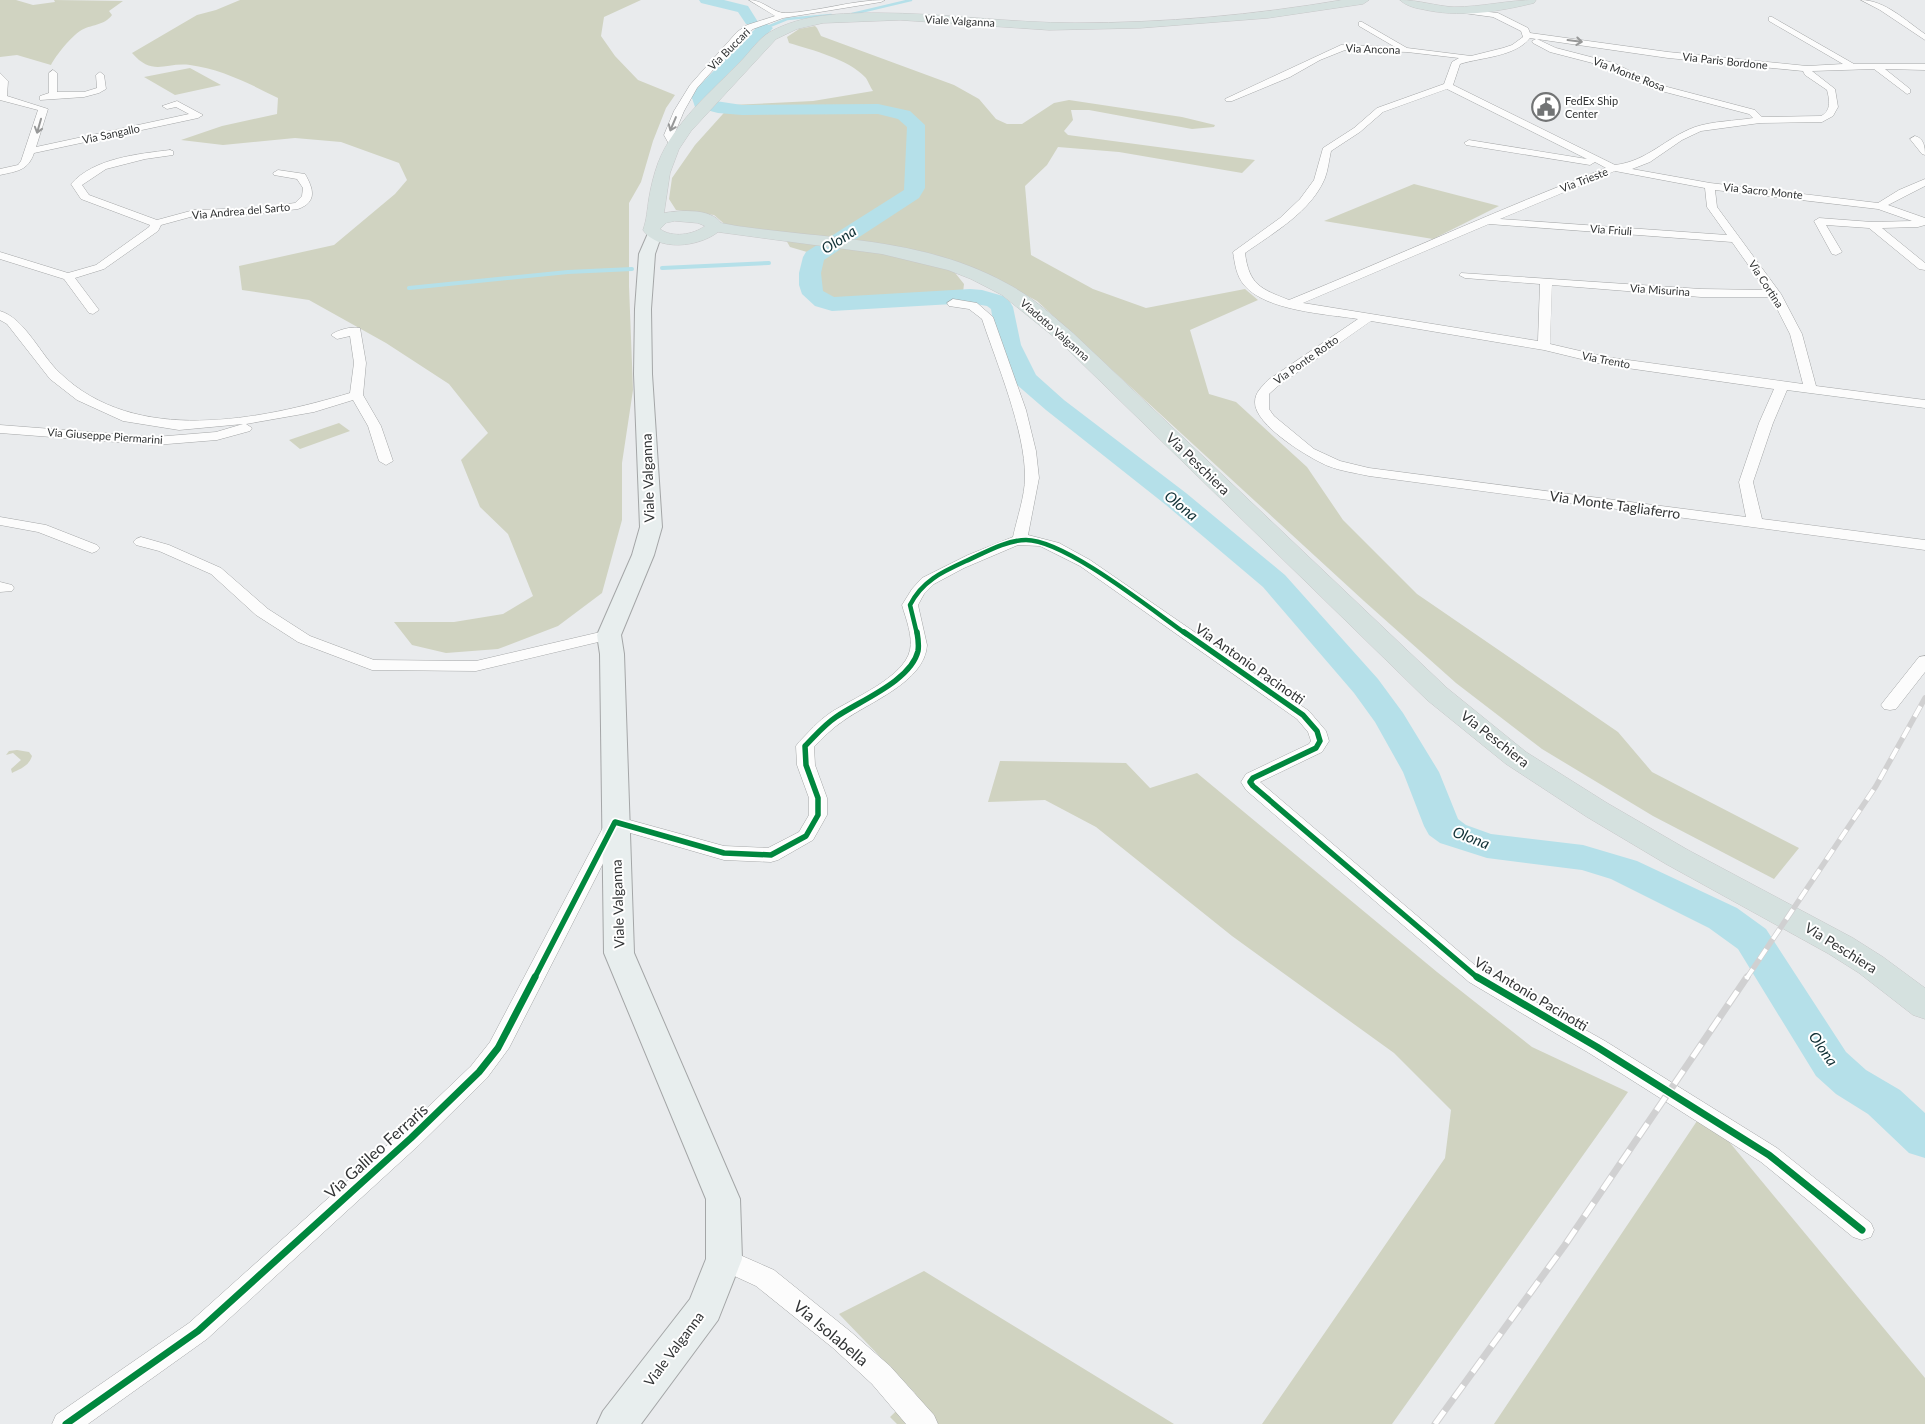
<svg xmlns="http://www.w3.org/2000/svg" width="1925" height="1424" font-family="Lato,sans-serif">
<rect width="100%" height="100%" fill="#e9ebed"/>
<path fill="#d0d3c1" d="M0,0H16L33,5L55,2L54,0L123,1L109,11L112,15C104,26 91,24 80,31C71,37 56,55 51,65L17,55L0,57Z
M240,0H641L604,17L601,36L615,56L638,80L675,95L666,108L653,141L641,182L629,203V286L633,390L622,463V520L602,593L558,626L498,649L446,653L412,645L394,622H454L503,614L533,596L508,534L480,507L461,460L488,433L449,384L386,343L309,300L242,290L239,266L334,245L395,194L407,180L399,163L341,142L295,138L223,145L181,140L222,126L277,114L278,98C250,84 221,69 190,65C165,62 153,77 132,53L197,15L216,10Z
M815,26L817,28L821,36L954,85L979,99L996,119L1007,124H1022L1054,103L1069,100L1182,117L1215,125L1214,127L1192,129L1089,110H1071L1073,120L1064,131L1068,135L1255,160L1242,173L1119,152L1058,147L1047,165L1025,186L1031,255L1093,289L1146,308L1245,289L1258,300L1190,330L1209,394L1236,402L1307,467L1343,520L1417,594L1618,732L1652,772L1799,848L1774,879L1653,816L1542,749L1456,683L1364,601L1037,301L988,275L944,259L964,284L962,301H928L860,306L813,303L799,283L807,252L790,247L782,233L728,227L714,215L676,210L669,199L672,178L695,145L731,105L813,101L873,91C870,87 868,80 865,77C848,59 812,50 789,43L787,37L799,29Z
M190,68L221,85L175,95L144,77Z
M1414,184L1499,206L1433,239L1324,221Z
M339,423L350,431L300,449L289,440Z
M17,750L29,752L32,756C29,766 20,769 12,773L11,769L21,760L13,753L6,755L9,751Z
M1000,761L1126,763L1150,788L1197,773L1437,972L1532,1047L1628,1092L1392,1424H1262L1445,1158L1451,1110L1394,1053L1232,936L1096,827L1045,800L988,802Z
M1699,1118L1721,1132L1925,1378V1424H1494Z
M924,1271L1174,1424H897L890,1417L915,1393L839,1314Z"/>
<g fill="none" stroke-linecap="round" stroke-linejoin="round">
<path stroke="#b5e0e9" stroke-width="2.5" d="M852,14L911,0
M765,28L787,19L831,15"/>
<path stroke="#b5e0e9" stroke-width="4" d="M662,268L769,263
M409,288L568,272L632,269"/>
<path fill="#b5e0e9" fill-rule="evenodd" d="M699,0H724L748,6L758,22L766,23L773,28L709,96V100L742,105L878,104L910,111L925,125V188L919,198L824,260L821,273L823,291L834,297L970,289L982,290L1003,296L1010,302L1013,307L1021,345L1036,375L1064,400L1186,493L1285,575L1378,679L1403,713L1439,772L1458,819L1466,825L1491,834L1583,845L1637,861L1737,908L1766,929L1846,1052L1866,1070L1900,1090L1925,1113V1158L1909,1153L1868,1114L1836,1094L1816,1076L1738,949L1709,928L1611,879L1582,870L1487,858L1440,843L1429,835L1424,826L1403,772L1375,722L1354,693L1263,587L1166,505L1046,410L1016,384L997,345L991,309L987,306L970,303L832,311L815,306L802,294L799,285V273L803,257L806,252L904,190L907,127L898,119L878,114L742,115L718,113L695,107L691,95L694,91L755,29L754,25L746,24L738,12L701,3Z"/>
<defs>
<path id="street" d="M749,0C764,0 773,13 785,13C818,12 851,0 885,0L881,2L783,18L753,29L743,36L697,88L684,111L674,135L678,144L673,147L670,146L664,135L674,111L690,85L737,32L747,25L775,16Z
M1861,0C1885,0 1906,21 1925,34V40L1880,10Z
M1453,8L1498,13L1528,28L1530,33L1668,52L1807,66L1843,64L1769,21V17H1772L1854,64H1925V70L1885,69L1910,89V93L1907,94L1874,69L1812,71L1835,89L1838,107L1833,116L1822,122L1760,123L1701,131L1682,140L1650,162L1632,169L1710,183L1878,203L1899,190L1925,179V186L1888,205L1925,218V225L1918,227L1882,228L1925,263V270L1919,269L1869,228L1826,225L1842,252L1836,255L1832,254L1814,221L1819,218L1872,222L1912,221L1878,209L1715,190L1717,207L1781,294L1802,334L1816,386L1925,400V408L1787,390L1773,423L1753,482L1762,519L1925,540V550L1369,476C1356,473 1340,471 1328,466C1309,458 1254,425 1255,402C1255,392 1262,387 1268,380L1358,319C1326,314 1266,311 1244,285C1236,275 1235,264 1233,252L1280,218L1300,199L1314,180L1323,148L1354,128L1377,108L1444,84L1452,62L1459,58L1407,52L1345,50L1320,60L1290,77L1232,101H1226L1225,99L1341,45L1395,47L1359,26V22H1362L1407,48L1471,56L1503,48L1512,45L1523,37L1521,31L1493,17L1456,12L1452,10ZM1530,38L1536,39L1532,41L1533,43L1550,52L1608,67L1650,88L1749,114L1753,118C1735,121 1713,121 1695,127C1665,138 1648,161 1615,165L1453,85L1460,64C1482,57 1515,57 1530,38ZM1537,39L1668,58L1803,71L1805,75L1827,90C1830,101 1831,111 1821,116L1762,117L1755,110L1656,84L1614,63L1556,48ZM1447,89L1587,159L1469,140L1464,143L1466,145L1590,165L1595,162L1606,168C1499,209 1395,257 1289,300C1261,289 1249,285 1245,253C1273,233 1311,212 1325,178C1328,170 1329,160 1331,151L1360,132L1383,112ZM1615,171L1705,188L1707,207L1727,235L1500,219ZM1489,224L1732,242L1766,290L1701,289L1461,273L1459,275L1465,278L1540,284L1538,341L1303,303ZM1552,285L1701,297H1771L1790,334L1803,384L1606,357L1550,344ZM1371,321L1544,350L1606,365L1774,389L1759,423L1739,482L1746,517L1369,468L1340,461L1314,449L1274,416L1269,409V394L1278,386Z
M53,70L57,73V92H84L97,88L96,75L100,72L104,75L106,89L99,93L84,97L40,100V96L49,93V73Z
M0,73L8,81L7,96L48,109L36,147L189,114L176,107L167,109L162,106L177,101L203,115L198,118L34,153C28,171 17,171 0,175V169L18,165L21,161L38,110L0,100Z
M1915,136C1924,138 1925,147 1925,155L1922,154L1910,139Z
M170,150L173,151V155L145,159L106,169L82,185L89,195L157,220L194,210L257,208L295,203L302,196L303,188L297,179L274,175L273,173L278,170L305,174C313,188 318,202 298,209L257,214L194,216L161,225L158,231L104,269L75,278L99,310L93,314L89,313L64,279L0,259V252L68,273L96,265L149,227L150,225L81,199L71,184C94,158 138,154 170,150Z
M953,299L977,303L993,317L1026,410L1036,451L1039,478L1028,535L1059,543L1090,560L1309,711L1326,731L1329,741L1322,752L1260,782L1483,972L1605,1041L1777,1148L1871,1223L1874,1230L1871,1237L1862,1240L1853,1237L1761,1162L1589,1053L1469,982L1246,790L1241,782L1246,774L1309,744L1311,741L1308,732L1297,719L1080,566L1040,546L1018,545L964,568L934,584L924,594L918,605L927,645C925,682 869,702 843,721C832,728 823,738 814,747L815,765L827,798V815L813,840L778,860L771,862L724,860L620,830L509,1048L487,1078L419,1145L207,1339L88,1424H52L56,1415L189,1323L403,1131L471,1066L490,1042L608,818L615,816L724,846L768,848L799,832L809,815V798L797,765L796,746L799,742C809,732 818,721 830,713C851,699 904,678 910,650C913,636 906,619 902,605L912,589L922,578L968,555L1013,537C1017,518 1025,496 1025,477C1025,430 997,364 982,319L969,309L949,306L947,303Z
M0,311C25,318 41,356 60,373C135,446 260,420 350,393L354,363L350,336L337,339L331,335C337,330 352,326 360,328L366,363L363,395L381,426L393,461L386,465L379,461L368,426L353,400L314,412L246,424L252,428L250,431L217,440L155,445L0,433V425L155,437L216,432L243,424L179,430L123,421L77,400L50,379L7,324L0,320Z
M0,517L46,525L97,545L100,548L97,551L92,553L38,532L0,525Z
M141,537L169,545L221,568L268,609L310,636L374,660L476,661L609,630L615,632L617,635L615,638L476,671L372,670L298,642L256,615L211,574L159,551L136,545L133,542L136,539Z
M0,582L12,585L14,588L12,591L0,592Z
M1925,656V672L1896,709L1890,710L1884,709L1881,705L1884,701L1919,657Z
M724,1248L774,1270L851,1332L890,1366L934,1415L938,1424H906L872,1384L833,1348L756,1286L715,1267L711,1259L715,1251Z"/>
<path id="secondary" d="M654,229L659,231L662,234L655,254L651,309L652,374L662,527L654,555L621,635L624,654L634,953L740,1199L742,1259L718,1320L641,1424H597L603,1411L690,1299L706,1259V1199L604,953L600,654L597,635L632,555L640,527L634,374L635,309L639,254L649,231Z"/>
<path id="primary" d="M1342,0H1369L1363,4L1268,18L1140,28L1049,30L900,20L823,23L797,29L776,39L691,131L679,149L670,173L664,213C679,210 711,208 721,223L737,226C827,239 925,238 1006,283C1031,296 1052,315 1073,333L1447,688L1526,752L1607,803L1688,850L1853,938L1883,957L1925,988V1019L1913,1015L1859,973L1829,954L1666,864L1587,817L1506,764L1427,700L1059,341L1002,295L971,279L948,270L882,254L718,232C699,247 658,252 643,230C647,219 647,210 649,198C651,186 654,174 658,163C674,122 711,92 741,61C750,52 759,38 770,32C802,14 842,13 878,13C944,13 1009,23 1075,23C1164,23 1254,15 1342,0ZM675,221L698,223L705,226C693,235 672,238 660,229L666,223Z
M1400,0C1419,0 1435,6 1454,7C1482,7 1508,0 1536,0L1534,3C1497,12 1459,18 1421,9C1414,8 1405,5 1400,0Z"/>
</defs>
<use href="#street" stroke="#a4a6a7" stroke-width="1"/>
<use href="#secondary" stroke="#a4a6a7" stroke-width="2"/>
<use href="#primary" stroke="#c6c7c8" stroke-width="1"/>
<use href="#street" fill="#fcfcfc" fill-rule="evenodd"/>
<use href="#secondary" fill="#e8eeee" fill-rule="evenodd"/>
<use href="#primary" fill="#d5e1df" fill-rule="evenodd"/>
<defs>
<path id="rail-far1" d="M1746,979L1876,786L1925,698"/>
<path id="rail" d="M1435,1424L1565,1245L1747,977"/>
</defs>
<use href="#rail-far1" stroke="#d0d0d1" stroke-width="5.5"/>
<use href="#rail" stroke="#d0d0d1" stroke-width="7"/>
<use href="#rail-far1" stroke="#fff" stroke-width="4" stroke-dasharray="12" stroke-linecap="butt"/>
<use href="#rail" stroke="#fff" stroke-width="5" stroke-dasharray="16" stroke-linecap="butt"/>
<defs>
<path id="cycleway-far2" d="M917,634L910,605C922,581 942,572 966,561C984,553 1006,540 1026,540C1065,540 1152,610 1186,634"/>
<path id="cycleway-far1" d="M1184,632L1303,715L1317,731L1320,741L1316,748L1253,778L1250,782L1253,786L1479,979
M534,979L615,822L724,853L771,855L806,836L818,815V798L806,765L805,746C815,736 824,725 836,717C859,701 911,681 918,651C919,645 918,638 917,632"/>
<path id="cycleway" d="M1477,977L1597,1047L1769,1155L1862,1230
M66,1424L198,1331L411,1138L479,1072L498,1048L535,977"/>
</defs>
<use href="#cycleway-far2" stroke="#fff" stroke-width="7"/>
<use href="#cycleway-far1" stroke="#fff" stroke-width="9"/>
<use href="#cycleway" stroke="#fff" stroke-width="10"/>
<use href="#cycleway-far2" stroke="#00873e" stroke-width="4.5"/>
<use href="#cycleway-far1" stroke="#00873e" stroke-width="5.5"/>
<use href="#cycleway" stroke="#00873e" stroke-width="7"/>
</g>
<defs><path id="oneway-shaft" d="M-6 0H5M1.5-3L5.5 0L1.5 3" fill="none" stroke-width="1.6" stroke-linecap="round" stroke-linejoin="round" transform="scale(1.25)"/></defs>
<g stroke="#979898">
<use href="#oneway-shaft" transform="translate(1575 41) rotate(7)"/>
<use href="#oneway-shaft" transform="translate(673 124) rotate(113)"/>
<use href="#oneway-shaft" transform="translate(39 126) rotate(106)"/>
</g>
<defs>
<symbol id="civic-ring" viewBox="-11 -11 22 22"><circle r="9.5" fill="#fff" stroke="#727475" stroke-width="1.5"/><path d="M-.6-6.5H3V-4.5H.6V-3L4-1V1h2V6H-6V1h2V-1L-.6-3ZM-1.2 2.5V6h2.4V2.5Z" fill="#727475"/></symbol>
</defs>
<g fill-rule="evenodd">
<use href="#civic-ring" x="1530" y="91" width="32" height="32"/>
</g>
<g text-anchor="middle" stroke-width="4" stroke-linejoin="round" paint-order="stroke">
<g font-size="11" fill="#323435" stroke="#fff">
<text transform="translate(960 21) rotate(3)" y="4">Viale Valganna</text>
<text transform="translate(729 49) rotate(-45)" y="4">Via Buccari</text>
<text transform="translate(1373 49) rotate(2)" y="4">Via Ancona</text>
<text transform="translate(1725 61) rotate(6)" y="4">Via Paris Bordone</text>
<text transform="translate(1629 74) rotate(21)" y="4">Via Monte Rosa</text>
<text transform="translate(111 134) rotate(-12)" y="4">Via Sangallo</text>
<text transform="translate(1584 180) rotate(-21)" y="4">Via Trieste</text>
<text transform="translate(1763 191) rotate(6)" y="4">Via Sacro Monte</text>
<text transform="translate(241 211) rotate(-5)" y="4">Via Andrea del Sarto</text>
<text transform="translate(1611 230) rotate(4)" y="4">Via Friuli</text>
<text transform="translate(1766 284) rotate(57)" y="4">Via Cortina</text>
<text transform="translate(1660 290) rotate(4)" y="4">Via Misurina</text>
<text transform="translate(1055 330) rotate(41)" y="4">Viadotto Valganna</text>
<text transform="translate(1306 360) rotate(-35)" y="4">Via Ponte Rotto</text>
<text transform="translate(1606 360) rotate(11)" y="4">Via Trento</text>
<text transform="translate(105 436) rotate(4)" y="4">Via Giuseppe Piermarini</text>
</g>
<g font-size="11" fill="#323435" stroke="#fff" text-anchor="start">
<text x="1565" y="105">FedEx Ship<tspan x="1565" dy="13">Center</tspan></text>
</g>
<g font-size="14" fill="#323435" stroke="#fff">
<text transform="translate(1198 464) rotate(44)" y="5">Via Peschiera</text>
<text transform="translate(648 478) rotate(-92)" y="5">Viale Valganna</text>
<text transform="translate(1615 505) rotate(8)" y="5">Via Monte Tagliaferro</text>
<text transform="translate(1250 664) rotate(35)" y="5">Via Antonio Pacinotti</text>
<text transform="translate(1495 739) rotate(38)" y="5">Via Peschiera</text>
<text transform="translate(618 904) rotate(-92)" y="5">Viale Valganna</text>
<text transform="translate(1841 948) rotate(32)" y="5">Via Peschiera</text>
<text transform="translate(1531 994) rotate(31)" y="5">Via Antonio Pacinotti</text>
<text transform="translate(674 1349) rotate(-53)" y="5">Viale Valganna</text>
</g>
<g font-size="15" font-style="italic" fill="#113136" stroke="#fff">
<text transform="translate(839 240) rotate(-33)" y="5">Olona</text>
<text transform="translate(1181 506) rotate(39)" y="5">Olona</text>
<text transform="translate(1471 838) rotate(21)" y="5">Olona</text>
<text transform="translate(1823 1049) rotate(55)" y="5">Olona</text>
</g>
<g font-size="16" fill="#323435" stroke="#fff">
<text transform="translate(376 1151) rotate(-42)" y="6">Via Galileo Ferraris</text>
<text transform="translate(831 1333) rotate(40)" y="6">Via Isolabella</text>
</g>
</g>
</svg>
